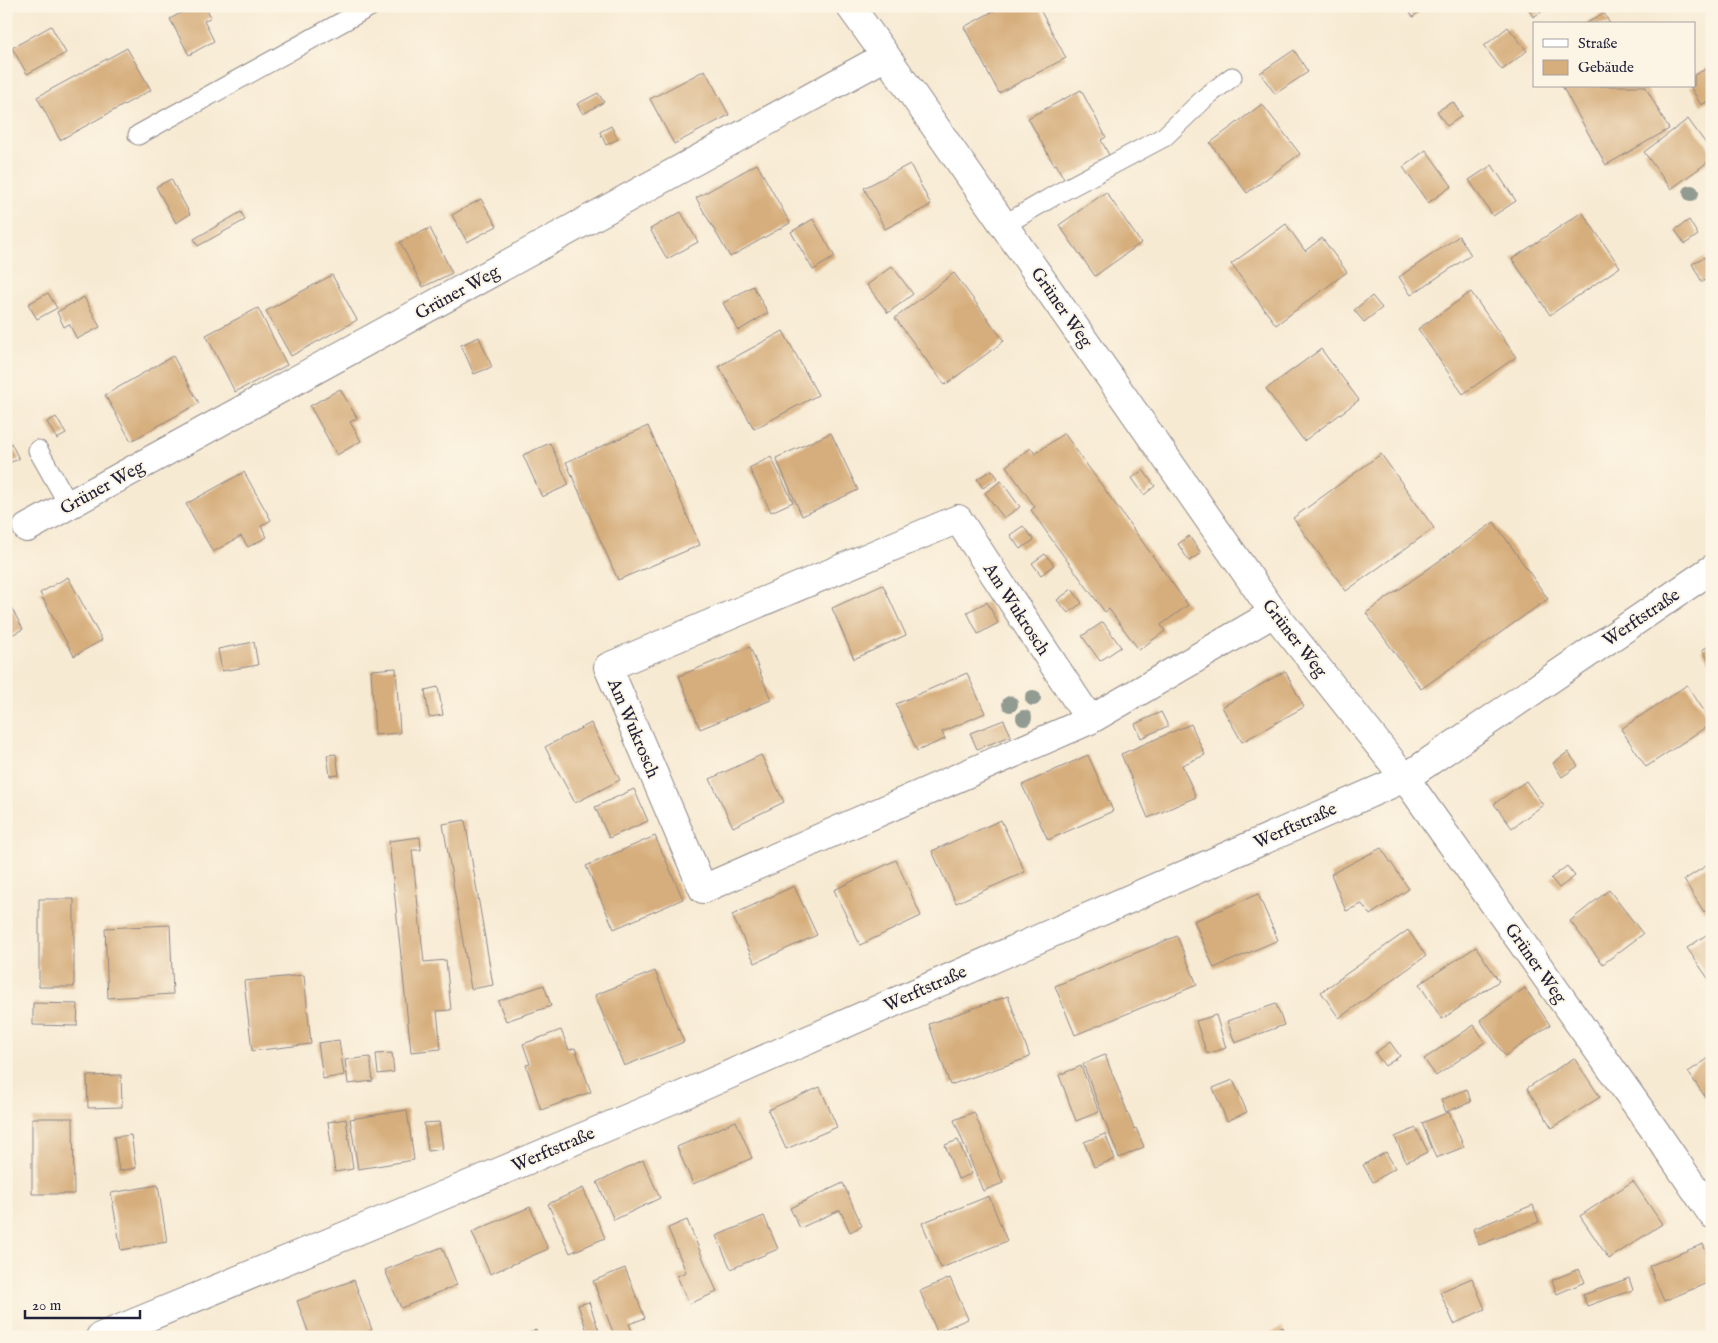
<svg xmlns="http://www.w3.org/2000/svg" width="1718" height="1343" font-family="'IM FELL English',serif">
<rect width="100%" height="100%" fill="#fcf5e5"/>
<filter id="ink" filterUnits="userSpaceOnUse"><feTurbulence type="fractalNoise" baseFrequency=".02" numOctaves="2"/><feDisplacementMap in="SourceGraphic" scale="10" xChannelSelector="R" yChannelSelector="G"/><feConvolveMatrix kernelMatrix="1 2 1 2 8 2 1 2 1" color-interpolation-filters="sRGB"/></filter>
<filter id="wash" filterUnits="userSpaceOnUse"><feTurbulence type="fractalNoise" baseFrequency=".0096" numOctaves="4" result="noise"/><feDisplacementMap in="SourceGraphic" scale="20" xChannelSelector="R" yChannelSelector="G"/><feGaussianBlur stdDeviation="1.12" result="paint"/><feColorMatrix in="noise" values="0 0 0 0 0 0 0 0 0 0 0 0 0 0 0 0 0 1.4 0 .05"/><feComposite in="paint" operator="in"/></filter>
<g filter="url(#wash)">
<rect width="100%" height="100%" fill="#f7ead3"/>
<g id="blocks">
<path fill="#d6ad7c" d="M193,6H205L211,17L204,21L214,41L189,55L170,19Z
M1003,6H1038L1066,58L999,93L964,27Z
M1408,6H1427L1413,17L1406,7Z
M1527,6H1547L1548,8L1533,17Z
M1604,13L1610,24H1585Z
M51,26L66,53L27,74L12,48Z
M1508,27L1527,51L1502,70L1484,46Z
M127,48L151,90L60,140L37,97Z
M1294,50L1308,72L1275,94L1260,73Z
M1712,66V99L1701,105L1690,86H1694V75Z
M705,70L729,115L674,144L650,99Z
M1562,86H1645L1669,129L1606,165Z
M1081,90L1106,137L1101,140L1109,155L1064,179L1056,164L1054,165L1028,118Z
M598,93L604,102L583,114L577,104Z
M1453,102L1462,116L1447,126L1437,111Z
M1262,104L1300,154L1247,193L1210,143Z
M1688,119L1712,152V159L1671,189L1644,152Z
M611,126L618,139L606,145L600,132Z
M1426,150L1452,186L1428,203L1403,167Z
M757,164L790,223L730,257L696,198Z
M910,164L931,205L885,229L864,188Z
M1492,165L1516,201L1493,216L1469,180Z
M171,179L190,214L176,223L156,187Z
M1106,192L1141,243L1095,276L1059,225Z
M481,199L497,226L467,242L452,215Z
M241,212L245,220L198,246L194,239Z
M681,212L698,242L667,259L650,229Z
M1582,212L1620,267L1550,315L1512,259Z
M813,219L835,257L813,270L791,232Z
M1689,220L1698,235L1685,244L1675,230Z
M1286,224L1305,251L1322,238L1347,272L1276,325L1231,264Z
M430,228L452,273L423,287L400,242Z
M1459,236L1471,255L1411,295L1399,277Z
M1704,257L1712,270V277L1702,282L1692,264Z
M892,266L913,294L888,313L867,285Z
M954,273L1004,341L945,385L895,318Z
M332,275L357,320L291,356L266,311Z
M753,286L768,313L738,331L723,303Z
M1471,292L1516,357L1463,394L1418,329Z
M48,293L57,308L37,319L28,304Z
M1372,296L1382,308L1364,322L1354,310Z
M84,297L100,327L77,339L69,324L64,327L57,312Z
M258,308L287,365L235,392L206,335Z
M783,331L818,395L754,429L719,366Z
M479,337L492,367L474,374L461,345Z
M1321,349L1359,400L1304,441L1266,389Z
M173,356L199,403L131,441L105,395Z
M340,389L357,418L350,422L361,441L337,455L310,406Z
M56,417L66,434L57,439L47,422Z
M648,426L700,545L618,580L566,462Z
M831,433L858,490L802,516L776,458Z
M1064,433L1188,605L1161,625L1165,631L1139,650L1109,609L1105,612L1057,547L1031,510L1035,507L1006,466L1031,448L1035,454Z
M10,441L19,459L9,463L6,457V444Z
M550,443L569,485L542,497L523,455Z
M1381,454L1434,528L1346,591L1293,518Z
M771,457L793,502L771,512L749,468Z
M992,470L998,478L983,488L977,479Z
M1143,470L1155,486L1144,495L1132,478Z
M244,472L271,520L261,526L267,537L248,547L241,536L213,552L186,504Z
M1001,481L1020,507L1004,518L985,493Z
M1494,522L1548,599L1421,689L1366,613Z
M1023,526L1034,540L1020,549L1010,535Z
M1189,536L1201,553L1189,561L1178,544Z
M1045,554L1054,565L1041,575L1032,563Z
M68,577L102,640L74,656L40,593Z
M883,585L906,635L854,659L832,608Z
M1072,589L1082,603L1068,613L1057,600Z
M6,598L23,629L6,638Z
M987,602L998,623L978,634L967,612Z
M1103,622L1121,647L1100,661L1082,636Z
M254,642L258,665L222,671L218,649Z
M1712,644V665L1702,650Z
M750,647L771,700L700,729L679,676Z
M396,668L400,733L375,735L371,670Z
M1285,671L1304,707L1242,742L1222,707Z
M967,673L985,713L942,732L945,739L917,751L896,704Z
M1687,685L1712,723L1646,767L1621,729Z
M438,687L443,715L429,717L425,690Z
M1161,712L1168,726L1141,738L1135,724Z
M1004,720L1011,736L977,749L970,733Z
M591,723L620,780L575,803L545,747Z
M1191,724L1205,755L1182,765L1196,797L1148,818L1121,754Z
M1568,752L1578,766L1562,777L1553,763Z
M336,754L339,775L330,776L327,755Z
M761,755L784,802L733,827L710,779Z
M1088,755L1113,811L1048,840L1022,785Z
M1526,781L1543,805L1512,828L1494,804Z
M634,789L648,821L609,838L595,807Z
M465,820L493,985L471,989L443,824Z
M1001,820L1025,872L956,903L932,851Z
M655,836L683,899L614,929L586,866Z
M420,837L421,850H412L424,962L446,960L451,1010L437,1011L441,1049L411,1052L389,841Z
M1381,848L1409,889L1370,915L1362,904L1346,911L1331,874Z
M896,860L921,916L860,945L834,890Z
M1712,862V906L1704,912L1684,880Z
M1567,866L1575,876L1559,888L1551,878Z
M794,886L817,935L755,963L732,915Z
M1609,890L1643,934L1603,964L1570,921Z
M1258,894L1278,940L1214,968L1194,921Z
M39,899H74V987H39Z
M170,925L173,994L108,998L105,928Z
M1408,930L1426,956L1339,1018L1321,992Z
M1712,931V984L1687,948Z
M1177,936L1197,985L1075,1035L1055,986Z
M1476,947L1499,981L1442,1019L1419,984Z
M655,971L684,1042L624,1066L595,995Z
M304,975L311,1044L252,1051L244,981Z
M544,985L551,1006L506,1021L498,1001Z
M1525,988L1550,1025L1505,1056L1480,1020Z
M1008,996L1030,1057L950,1085L929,1024Z
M33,1003L78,1004L77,1026L33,1025Z
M1276,1004L1284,1025L1235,1043L1227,1021Z
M1216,1015L1226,1048L1207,1054L1196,1021Z
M1474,1025L1485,1042L1436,1076L1424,1059Z
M561,1030L569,1050L575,1048L591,1092L541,1110L526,1065L530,1064L523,1044Z
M339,1040L344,1075L323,1079L318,1043Z
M1390,1042L1400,1056L1385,1066L1375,1053Z
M392,1053L394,1072L378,1074L376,1054Z
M1105,1055L1134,1129L1136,1128L1144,1147L1119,1158L1083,1064Z
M1712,1056V1098L1708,1101L1688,1072Z
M370,1057L373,1081L348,1084L345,1060Z
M1574,1058L1600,1097L1552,1128L1527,1088Z
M1081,1066L1099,1112L1076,1121L1059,1075Z
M121,1075L122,1107L88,1108L87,1076Z
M1233,1080L1247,1112L1227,1121L1213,1088Z
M820,1087L837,1127L786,1149L768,1110Z
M1467,1089L1471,1102L1446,1112L1441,1100Z
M407,1110L414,1160L358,1169L350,1119Z
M974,1112L1003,1183L983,1191L954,1120Z
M1449,1112L1464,1147L1436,1158L1422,1123Z
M32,1118H73L74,1194H32Z
M346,1119L353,1169L335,1172L328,1122Z
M736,1121L752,1158L693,1184L677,1147Z
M439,1122L443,1149L428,1151L424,1123Z
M1416,1128L1428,1152L1406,1162L1395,1137Z
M1105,1134L1115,1159L1094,1167L1084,1142Z
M131,1135L136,1168L119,1171L114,1137Z
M958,1140L972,1174L958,1179L945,1145Z
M1386,1152L1395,1168L1373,1182L1363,1165Z
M643,1160L660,1198L614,1220L597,1182Z
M1633,1181L1662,1224L1609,1259L1580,1216Z
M843,1183L862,1226L850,1232L840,1210L800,1228L790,1208Z
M158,1185L167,1242L121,1250L111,1193Z
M583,1188L605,1238L570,1253L548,1204Z
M989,1196L1007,1241L941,1268L922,1223Z
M1533,1205L1539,1222L1479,1245L1473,1229Z
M530,1207L548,1249L490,1274L472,1232Z
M764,1216L778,1249L731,1269L716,1236Z
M687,1220L717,1292L689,1304L677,1276L686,1272L668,1228Z
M1703,1244L1712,1266V1281L1664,1301L1649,1266Z
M442,1247L457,1285L401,1308L385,1270Z
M625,1268L645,1318L629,1324L634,1336L615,1337L593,1281Z
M1579,1269L1585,1282L1557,1294L1552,1280Z
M950,1278L968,1319L937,1332L920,1291Z
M1472,1278L1485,1309L1454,1324L1440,1292Z
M1629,1278L1633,1290L1587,1306L1583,1295Z
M354,1280L372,1330L354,1337H310L297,1301Z
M589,1302L601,1337H589L578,1305Z
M1283,1327L1287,1337H1270L1269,1333Z
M536,1330L539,1337H519Z"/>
</g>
</g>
<g filter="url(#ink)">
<use href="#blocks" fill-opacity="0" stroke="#8c8687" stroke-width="1"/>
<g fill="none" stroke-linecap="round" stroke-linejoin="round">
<defs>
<path id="service" d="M138,135L371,6
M1004,225L1057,194L1164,137L1207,96L1232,77
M38,450L69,505"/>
<path id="minor" d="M850,6L886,56L1274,613L1405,778L1651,1125L1712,1214
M27,528L886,56
M1090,720L703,889L608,667L958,519L1090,720L1274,613
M100,1337L432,1200L676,1098L1405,778L1712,569"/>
</defs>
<use href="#service" stroke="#8c8687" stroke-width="21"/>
<use href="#minor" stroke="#8c8687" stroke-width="30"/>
<use href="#service" stroke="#fff" stroke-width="19"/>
<use href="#minor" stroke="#fff" stroke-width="28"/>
</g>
<g fill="#929b91">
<circle cx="1691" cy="193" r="8"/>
<circle cx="1033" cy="698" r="8"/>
<circle cx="1010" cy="704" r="8"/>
<circle cx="1024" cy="718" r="8"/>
</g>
</g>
<g text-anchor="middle" stroke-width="4" stroke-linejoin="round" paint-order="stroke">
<g font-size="18" fill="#22223b" stroke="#fcf5e5">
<text transform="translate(457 292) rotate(-29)" y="6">Grüner Weg</text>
<text transform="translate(1062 307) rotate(55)" y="6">Grüner Weg</text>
<text transform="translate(102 487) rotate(-29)" y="6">Grüner Weg</text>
<text transform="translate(1017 609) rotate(57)" y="6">Am Wukrosch</text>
<text transform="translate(1641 617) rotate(-34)" y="6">Werftstraße</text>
<text transform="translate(1295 638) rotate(52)" y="6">Grüner Weg</text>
<text transform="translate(634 728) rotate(67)" y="6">Am Wukrosch</text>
<text transform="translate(1295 825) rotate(-24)" y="6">Werftstraße</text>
<text transform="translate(1536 963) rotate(55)" y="6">Grüner Weg</text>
<text transform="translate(925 988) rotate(-24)" y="6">Werftstraße</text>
<text transform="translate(553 1149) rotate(-23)" y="6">Werftstraße</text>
</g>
</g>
<rect width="1718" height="1343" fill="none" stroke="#fcf5e5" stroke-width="25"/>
<rect x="1533" y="22" width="162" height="65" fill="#fcf5e5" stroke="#a5a1a1"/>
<rect x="1543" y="39" width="25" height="8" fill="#ffffff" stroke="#a5a1a1"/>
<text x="1578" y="48" font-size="15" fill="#22223b">Straße</text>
<rect x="1543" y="60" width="25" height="15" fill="#d6ad7c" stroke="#a5a1a1"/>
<text x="1578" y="72" font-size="15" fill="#22223b">Gebäude</text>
<path d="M25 1310v8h115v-8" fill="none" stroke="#22223b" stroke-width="2.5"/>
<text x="32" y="1310" font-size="15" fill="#22223b" stroke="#fcf5e5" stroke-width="4" paint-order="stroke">20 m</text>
</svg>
